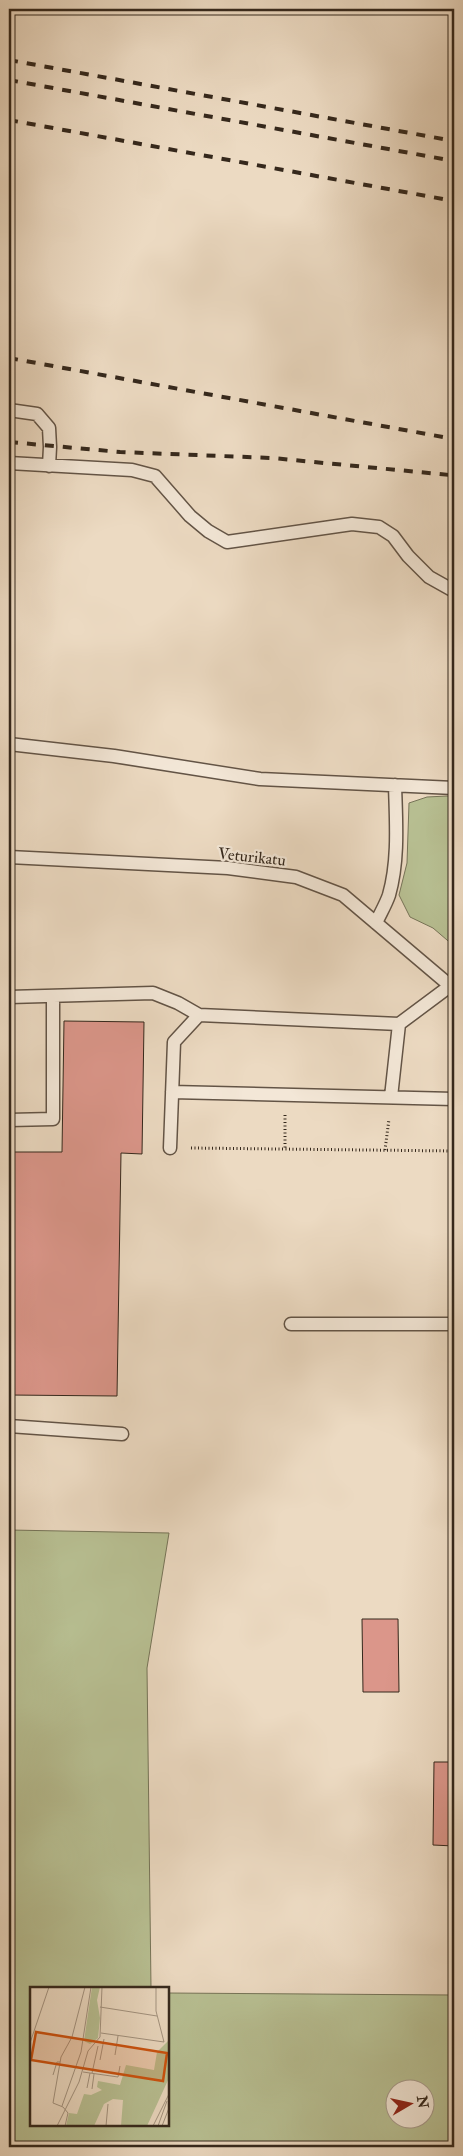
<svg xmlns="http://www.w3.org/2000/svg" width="463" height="2156" font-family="'IM FELL Double Pica',serif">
<rect width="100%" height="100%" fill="#ecdac2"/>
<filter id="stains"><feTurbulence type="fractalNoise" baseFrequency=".004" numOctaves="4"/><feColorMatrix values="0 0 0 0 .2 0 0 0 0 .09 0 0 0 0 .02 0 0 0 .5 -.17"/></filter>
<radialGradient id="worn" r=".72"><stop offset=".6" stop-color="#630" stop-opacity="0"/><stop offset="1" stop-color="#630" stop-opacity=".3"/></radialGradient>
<path fill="#b8c093" stroke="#767458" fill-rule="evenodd" d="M447,796L454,797V946L433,928L410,917L399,895L407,863L409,803L427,797Z
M9,1530L169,1533L147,1668L151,1988H31V2125H168V1993L451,1995L454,1997V2147H9ZM426,2088V2118H396V2088Z"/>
<path fill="#db968a" stroke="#35281c" d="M64,1021L144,1022L142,1154L121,1153L117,1396L9,1395V1152H62Z
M362,1619H398L399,1692H363Z
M434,1762H454V1846L433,1845Z"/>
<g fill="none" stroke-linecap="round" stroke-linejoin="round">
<defs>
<path id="lane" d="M9,410L37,414L49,428L50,447L49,466
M9,463L132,470L155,476L190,516L208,531L227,542L352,524L379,527L393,536L408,556L429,577L454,591
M9,744L114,756L260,779L454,788
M9,857L228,868L296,877L343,895L454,989
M376,923C380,914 386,904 389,895C399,860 396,821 395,785
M9,997L153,993L178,1003L199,1015L399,1024
M172,1092L454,1099
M391,1097L399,1024L450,986
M9,1120L53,1119V996
M170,1148L174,1042L199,1015
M291,1324H454
M9,1426L122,1434"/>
</defs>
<use href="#lane" stroke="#635446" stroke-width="15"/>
<path stroke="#35281c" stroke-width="3" stroke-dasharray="1 2.5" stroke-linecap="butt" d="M285,1115V1149
M191,1148L454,1151
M385,1150L389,1119"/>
<use href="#lane" stroke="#f3e7d7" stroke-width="12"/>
<path stroke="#35281c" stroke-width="4" stroke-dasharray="9 9" stroke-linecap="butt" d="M9,60L454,141
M9,80L454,161
M9,120L454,201
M9,358L454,439
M9,442L120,452L272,458L450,475"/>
</g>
<g text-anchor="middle" stroke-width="4.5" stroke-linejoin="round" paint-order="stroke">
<g font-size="16" fill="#35281c" stroke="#f3e7d7">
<text transform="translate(252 856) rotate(6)" y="6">Veturikatu</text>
</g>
</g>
<g transform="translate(30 1987)">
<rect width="139" height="139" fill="#ecdac2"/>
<path d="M62,0H70L67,13L70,31L68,51L60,57L54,54ZM139,53V91L117,139H91L93,113L83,112L74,117L64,139H36L39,126L47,127L54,107L61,108L72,103L67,100L68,94L90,98L96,78L124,83L127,65Z" fill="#b8c093"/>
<path fill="none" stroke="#a39380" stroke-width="1" d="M70,20L127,29M71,46L134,55L126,24V0M0,56L19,0M85,68L88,49M70,73L74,52M53,85L88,90L90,79M62,86L68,59M23,88L27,75H30M57,101L60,86M62,102L64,87M32,119L51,65L61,0M27,139L49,95L58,64L70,50L72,0M35,139L38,126L33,120L23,116L31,70L42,50L55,0M76,139L78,117M123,139L139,107M128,139L137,114M132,139L139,121"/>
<path fill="#cd520e" fill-opacity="0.15" stroke="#cd520e" stroke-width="2.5" d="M6,45L137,66L133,94L1,73Z"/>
<rect width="139" height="139" fill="none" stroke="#35281c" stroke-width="2.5"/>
</g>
<rect width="463" height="2156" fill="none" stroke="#ecdac2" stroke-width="30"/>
<rect x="10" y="10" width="443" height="2136" fill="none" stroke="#35281c" stroke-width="2.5"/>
<rect x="15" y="15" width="433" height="2126" fill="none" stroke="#35281c"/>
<g transform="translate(410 2104) rotate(81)"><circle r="24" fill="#f3e7d7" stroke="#a79b8c"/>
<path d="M0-4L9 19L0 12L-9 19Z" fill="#8f2418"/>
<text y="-8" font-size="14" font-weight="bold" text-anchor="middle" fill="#35281c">N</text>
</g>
<rect width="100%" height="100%" filter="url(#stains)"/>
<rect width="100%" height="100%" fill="url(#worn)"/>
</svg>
